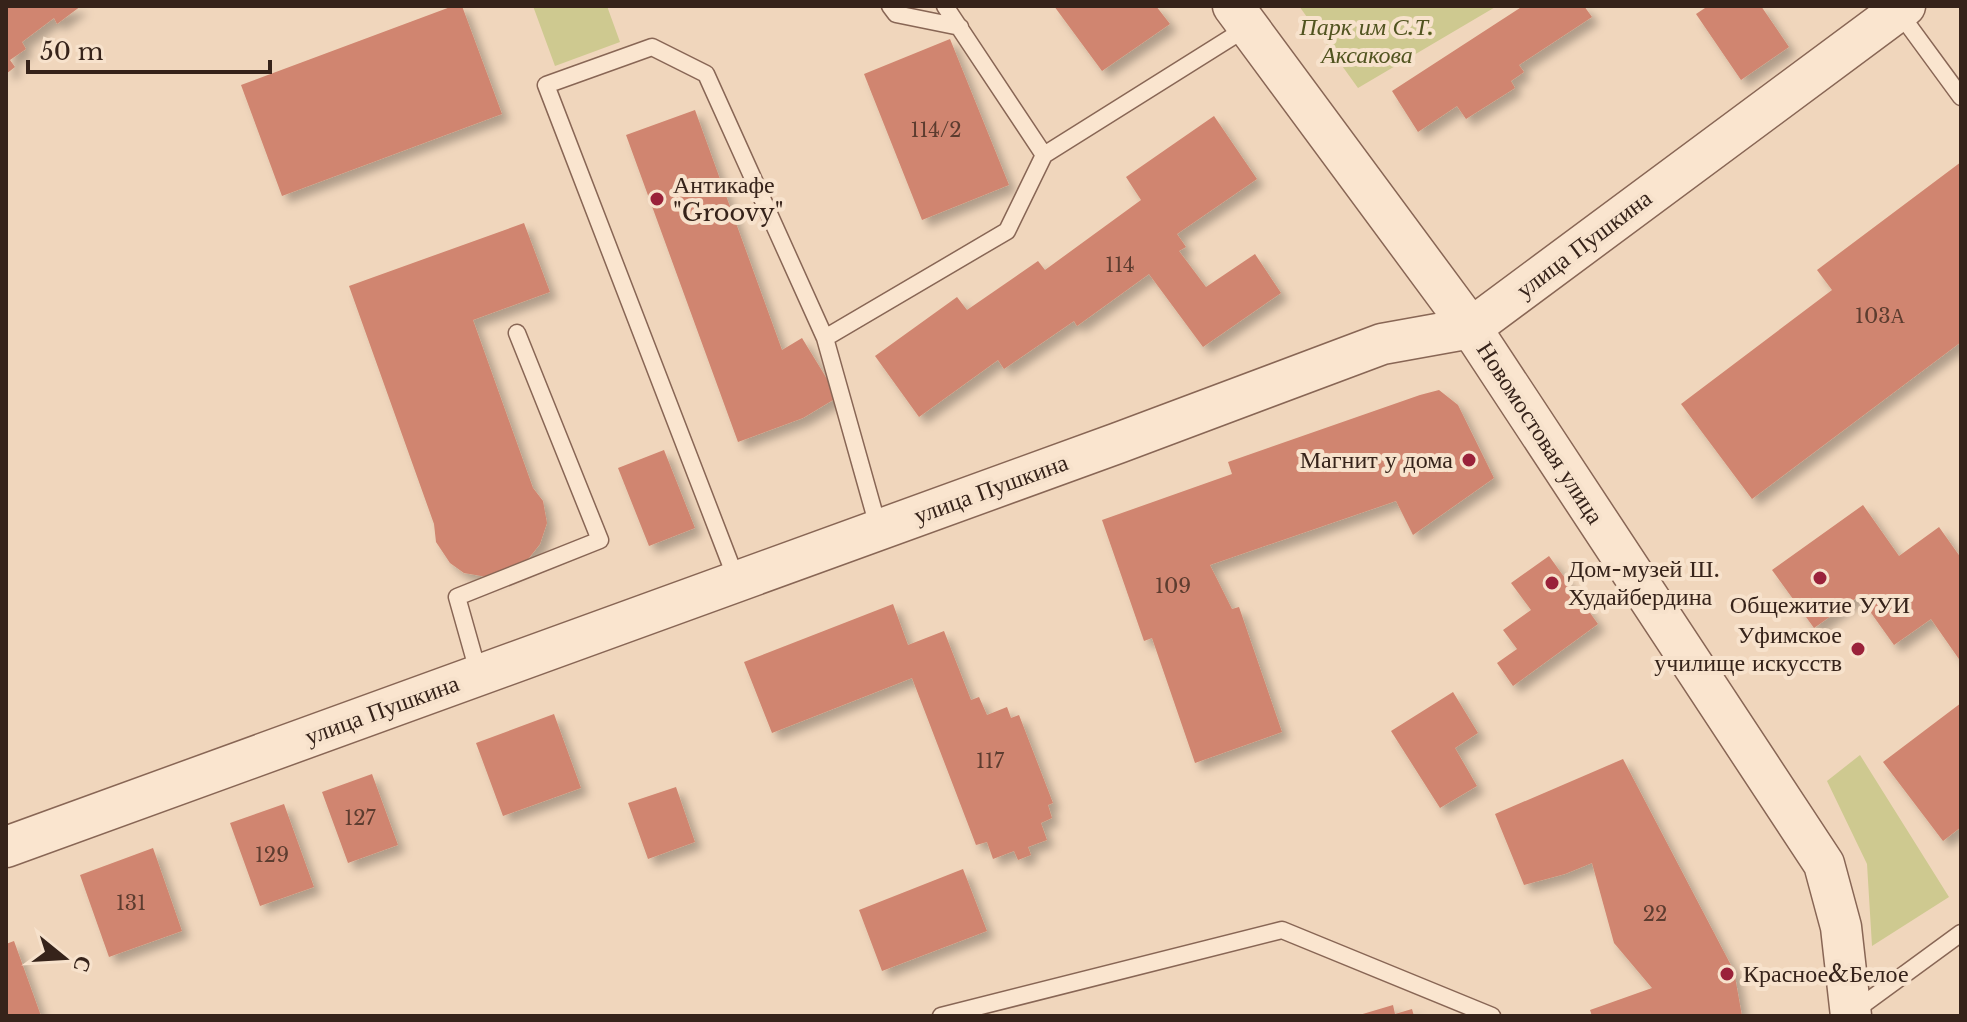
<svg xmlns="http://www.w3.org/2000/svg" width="1967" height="1022" font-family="'Libre Baskerville',serif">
<defs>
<filter id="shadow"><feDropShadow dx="7" dy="7" stdDeviation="4" flood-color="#0004"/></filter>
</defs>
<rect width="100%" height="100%" fill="#f0d6bc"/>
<path fill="#cec990" d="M533,6H607L620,42L555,66Z
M1299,6H1497L1358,88Z
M1860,755L1949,897L1872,946L1867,864L1827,781Z"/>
<path fill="#d0856f" filter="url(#shadow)" d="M6,6H81L57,24L54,18L22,42L26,49L10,60L15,67L6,74Z
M453,6H462L502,114L282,196L241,85Z
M1054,6H1156L1170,24L1102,71Z
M1523,6H1584L1592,17L1519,65L1524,72L1511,81L1515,88L1466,119L1457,106L1418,132L1392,91Z
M1708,6H1761L1789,47L1741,80L1696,14Z
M950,39L1009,185L922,220L864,74Z
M695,110L782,350L802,338L838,397L803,418L738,442L626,135Z
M1214,116L1257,179L1177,234L1186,247L1179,251L1206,287L1255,254L1281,293L1203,347L1149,274L1077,326L1074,321L1004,369L998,360L919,417L875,356L957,297L967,310L1038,261L1045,270L1141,200L1126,177Z
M1961,162V342L1752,499L1681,404L1832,290L1817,270Z
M524,223L550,292L473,320L533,488L543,501L547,523L540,544L529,558L511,570L487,577L464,573L450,563L436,542L434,524L349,286Z
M1439,390L1458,405L1494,478L1413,535L1396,501L1210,565L1232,609L1239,607L1282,732L1195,763L1152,638L1144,641L1102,520L1232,474L1228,462L1420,395Z
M664,450L695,528L649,546L618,468Z
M1863,505L1899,556L1939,527L1961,558V662L1931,619L1894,645L1859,596L1814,628L1772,570Z
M1549,556L1598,624L1513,686L1497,663L1517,649L1503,630L1531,610L1511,583Z
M893,604L908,645L944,631L971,700L979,697L987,715L1007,707L1011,718L1019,715L1053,803L1048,805L1052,818L1041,823L1047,840L1028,847L1031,855L1018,860L1014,851L993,859L987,842L976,845L912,678L772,733L744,662Z
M1453,692L1478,733L1455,748L1477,786L1440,808L1391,731Z
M1961,703V827L1943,841L1883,762Z
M554,714L581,788L503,816L476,743Z
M1623,759L1734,971L1742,1016H1592L1590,1010L1652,988L1614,943L1592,863L1565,874L1524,885L1495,814Z
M372,774L398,845L348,863L322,792Z
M676,787L695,842L648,859L628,803Z
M284,804L314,887L260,906L230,823Z
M153,848L182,931L109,957L80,875Z
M963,869L987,931L882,971L859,910Z
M14,941L41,1016H6V944Z
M1393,1005L1395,1014L1412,1009L1414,1016H1356Z"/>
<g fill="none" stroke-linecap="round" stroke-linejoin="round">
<defs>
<path id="service" d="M890,6L896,14L960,27
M945,6L1044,155
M1898,11L1961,97
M825,338L1007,231L1044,155L1248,27
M737,581L546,85L652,47L706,74L825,338L879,530
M479,675L457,597L600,540L517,333
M1853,1012L1961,933
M941,1016L1282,930L1492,1016"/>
<path id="tertiary" d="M1233,6L1471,328L1824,864L1841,927L1851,1016
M6,847L1118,443L1382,344L1471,328L1905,6"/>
</defs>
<use href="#service" stroke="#865" stroke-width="19"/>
<use href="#tertiary" stroke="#865" stroke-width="43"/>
<use href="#service" stroke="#fae5cf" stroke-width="16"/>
<use href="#tertiary" stroke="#fae5cf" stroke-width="40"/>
</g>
<g fill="#9a223a" stroke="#f7e2cc" stroke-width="3">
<circle cx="657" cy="199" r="8"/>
<circle cx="1469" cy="460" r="8"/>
<circle cx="1820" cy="578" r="8"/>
<circle cx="1552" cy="583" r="8"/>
<circle cx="1858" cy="649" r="8"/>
<circle cx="1727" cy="974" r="8"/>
</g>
<g text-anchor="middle" stroke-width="8" stroke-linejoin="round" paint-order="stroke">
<g font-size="20" fill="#5c3c2f">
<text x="936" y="137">114/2</text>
<text x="1120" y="272">114</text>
<text x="1880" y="323">103А</text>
<text x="1173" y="593">109</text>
<text x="990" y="768">117</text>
<text x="360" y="825">127</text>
<text x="272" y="862">129</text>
<text x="131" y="910">131</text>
<text x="1655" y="921">22</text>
</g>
<g font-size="24" font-style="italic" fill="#515420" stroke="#f7e2cc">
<text x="1367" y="35">Парк им С.Т.<tspan x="1367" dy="28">Аксакова</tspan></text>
</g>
<g font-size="24" fill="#36231a" stroke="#f7e2cc" text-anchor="start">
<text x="673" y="193">Антикафе<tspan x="673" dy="28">"Groovy"</tspan></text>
<text x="1453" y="468" text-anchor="end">Магнит у дома</text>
<text x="1568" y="577">Дом-музей Ш.<tspan x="1568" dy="28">Худайбердина</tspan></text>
<text x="1820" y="613" text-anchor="middle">Общежитие УУИ</text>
<text x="1842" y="643" text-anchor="end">Уфимское<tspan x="1842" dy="28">училище искусств</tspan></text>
<text x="1743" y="982">Красное&amp;Белое</text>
</g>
<g font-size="24" fill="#36231a" stroke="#f7e2cc">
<text transform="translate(1584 244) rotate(-37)" y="8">улица Пушкина</text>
<text transform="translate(1540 433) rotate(57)" y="8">Новомостовая улица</text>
<text transform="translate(991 489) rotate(-20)" y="8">улица Пушкина</text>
<text transform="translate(382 710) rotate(-20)" y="8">улица Пушкина</text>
</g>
</g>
<rect width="1967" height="1022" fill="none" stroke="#36231a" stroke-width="16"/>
<g transform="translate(64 958) rotate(108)" stroke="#f7e2cc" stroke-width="6" paint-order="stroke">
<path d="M0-6L14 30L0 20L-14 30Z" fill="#36231a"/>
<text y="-12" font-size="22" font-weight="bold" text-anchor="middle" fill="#36231a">С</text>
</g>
<path d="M28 60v12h242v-12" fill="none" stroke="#36231a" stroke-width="4"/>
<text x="40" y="60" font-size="24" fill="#36231a" stroke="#f7e2cc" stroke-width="6" paint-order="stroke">50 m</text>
</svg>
